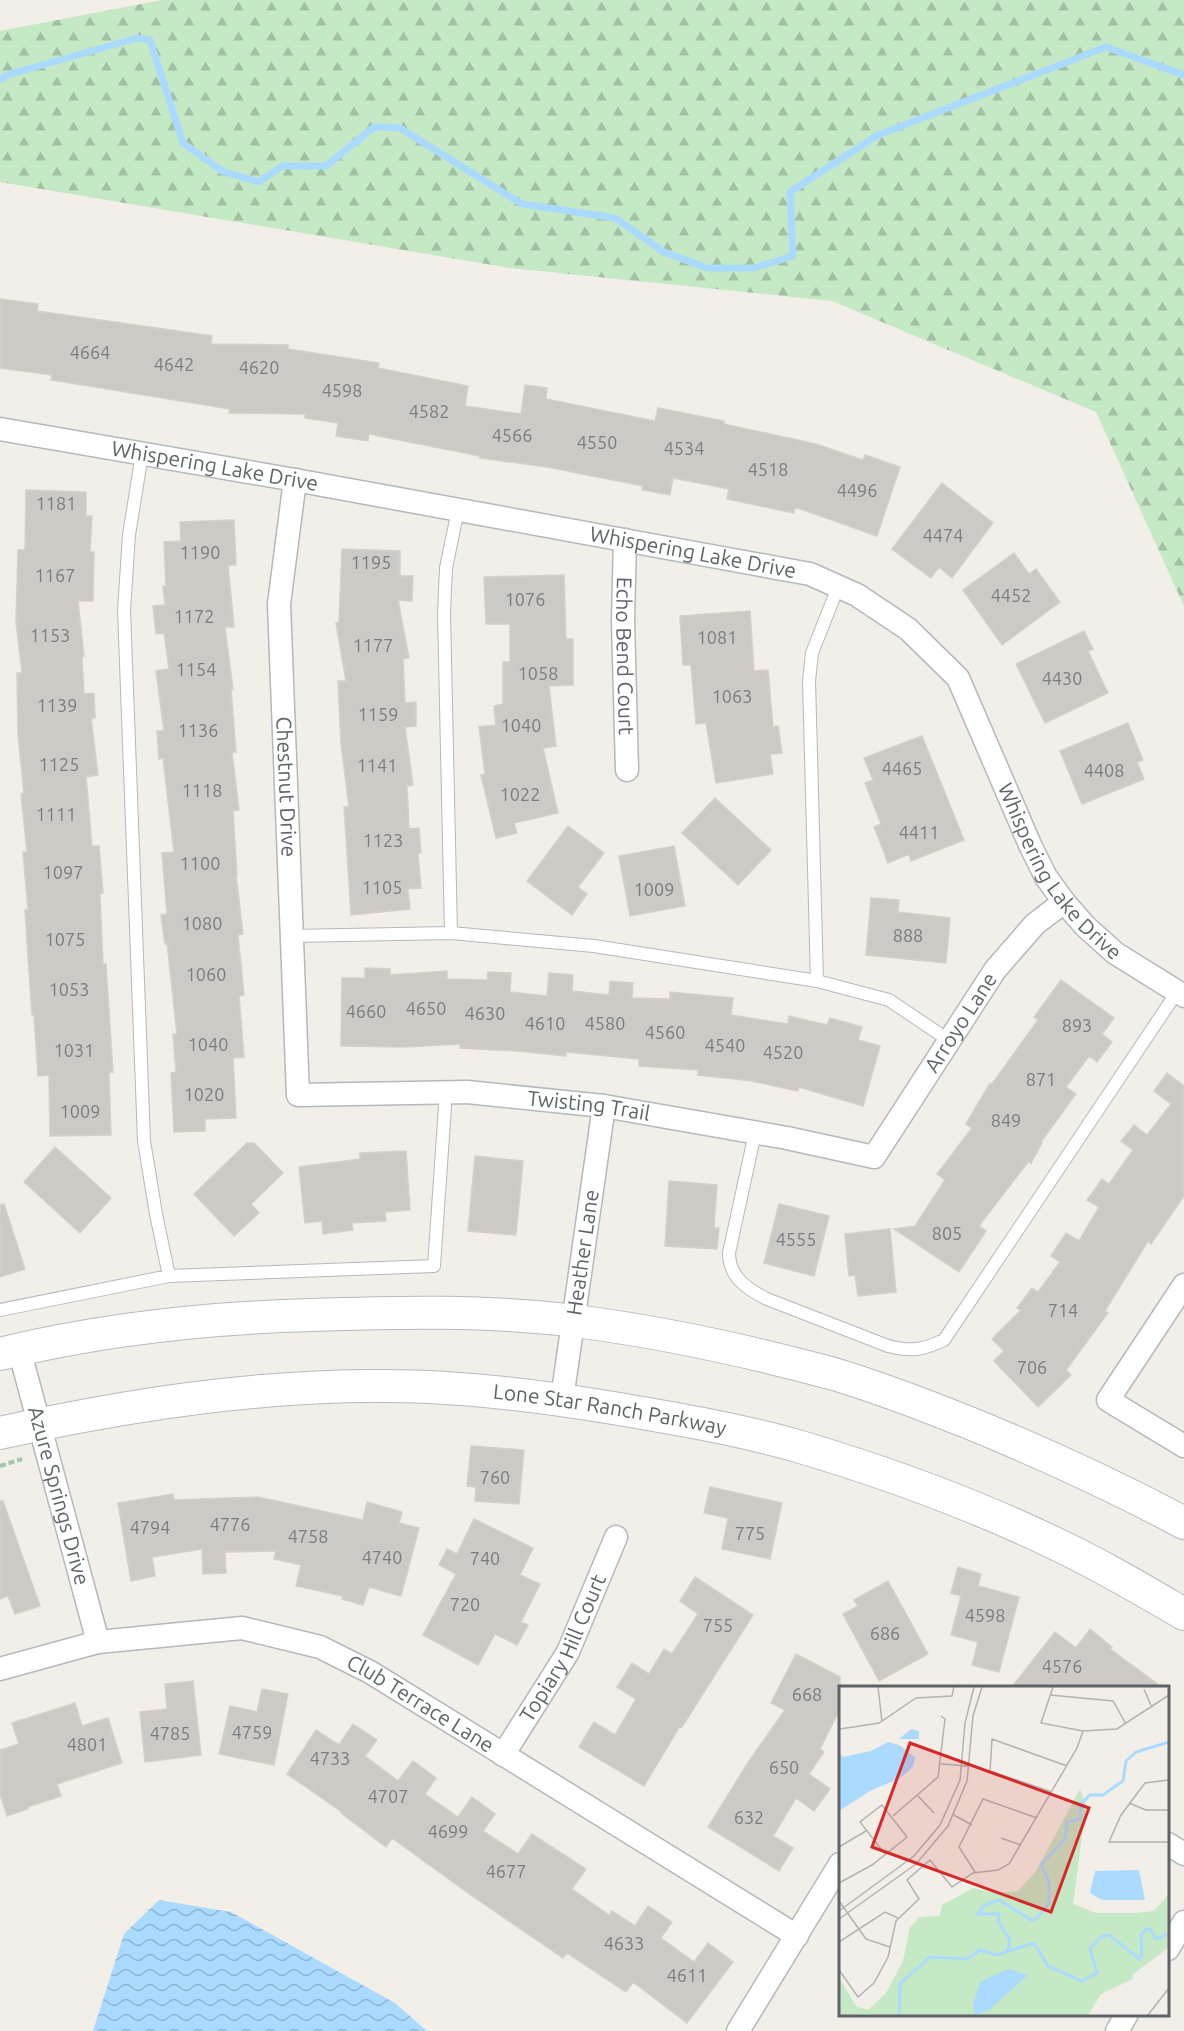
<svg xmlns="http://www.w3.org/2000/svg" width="1184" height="2031" font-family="Ubuntu,sans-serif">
<defs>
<pattern id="forest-firs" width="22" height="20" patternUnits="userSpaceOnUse" patternTransform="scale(1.5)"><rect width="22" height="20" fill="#c5e8c5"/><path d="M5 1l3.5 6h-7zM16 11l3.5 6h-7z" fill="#a3c0a4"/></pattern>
<pattern id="water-waves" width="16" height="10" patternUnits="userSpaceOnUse" patternTransform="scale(1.5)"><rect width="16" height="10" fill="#aadaff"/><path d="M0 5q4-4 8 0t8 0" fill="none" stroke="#8eb4d2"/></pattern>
</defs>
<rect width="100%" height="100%" fill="#f1efe8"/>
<path fill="url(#forest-firs)" d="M162,0H1184V606L1096,412L832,301L510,268L0,182V31Z"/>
<path fill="url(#water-waves)" d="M159,1900L231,1912L395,2003L427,2031H93L124,1934Z"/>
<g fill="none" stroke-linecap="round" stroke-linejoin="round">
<path stroke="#aadaff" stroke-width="7" d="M0,80L7,75L137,38L150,40L183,143L222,171L259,182L282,166H326L374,127L400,128L522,204L615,218L664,252L707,268H754L793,256L790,192L878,135L1106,47L1184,75"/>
</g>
<path fill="#cccac5" stroke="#d6d1c6" stroke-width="1.5" d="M0,299L38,304L37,311L212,336L211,344L288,345V349L379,363L378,368L468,386L465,406L521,414L525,385L547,388L546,399L655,421L658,408L724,421V424L816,444L863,460L865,455L900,467L877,536L795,507L794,513L727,499L729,489L673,478L670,495L642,490L643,486L547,467L480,458V456L369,434L368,441L336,436L338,423L305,418V414L229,413L230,409L51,380L52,375L0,368Z
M942,483L993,523L952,578L939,567L931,578L892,549Z
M26,490L86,492V516H92L90,552H94L93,601H78L84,656L82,657L84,694L94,693L95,718H91L98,775L86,777L92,846H99L103,893L100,894L103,964H106L113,1072H109L111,1135L50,1136L49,1075L38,1076L34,1015H32L28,957L25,910H28L23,852H27L21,794L24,793L18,735L17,673H22L16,622L18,550H25Z
M234,520L236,565H228L234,627H225L233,689H231L236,752H232L239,810L233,811L237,875H236L243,934L238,935L244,995L239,996L244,1057L233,1058L236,1118L205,1119V1131L174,1132L171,1073L176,1072L173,1034H177L167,943L165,944L161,915L167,914L162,853L174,852L163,758L159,759L157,731H164L156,671L169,669L164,633L156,634L153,606L165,605L163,586H166L164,542L181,541L180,522Z
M342,549L400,551V576H413L412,601L398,600L409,658L403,659L405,703L416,702V726L405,727L413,785L407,786L409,829L419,828L421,853H418L421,888L408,889L410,909L351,915L344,807H349L341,744L338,681H346L336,623L339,622Z
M1014,553L1029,574L1036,569L1060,602L1002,645L963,590Z
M564,575L566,639H573V685L549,686L556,746L543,748L558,813L514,823L517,833L496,838L481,775L485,774L479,727L496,725L494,706L503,704V662H510V624H486L484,577Z
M750,611L754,671L768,670L773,727L778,726L782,753L770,754L773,774L716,783L706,723L696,724L691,665H683L680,616Z
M1084,631L1093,649L1088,651L1108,693L1045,723L1016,664Z
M1128,723L1143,760L1137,762L1144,779L1082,804L1060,751Z
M922,736L964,840L911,861L909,854L888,863L874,827L881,824L865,783L873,780L864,758Z
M715,798L771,850L738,885L682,833Z
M568,826L604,853L578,887L587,894L572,915L527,881Z
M674,846L685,906L630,916L619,856Z
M871,898L899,900L898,912L950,918L946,963L866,955Z
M365,968L390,969V975L447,971V979L487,980L488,972L511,973L510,992L547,996L549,973L573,975L572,991L609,995L610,981L633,983L632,998L670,999V992L733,998L731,1015L788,1024L789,1016L827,1025L830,1018L862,1027L858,1040L880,1046L863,1106L799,1087L798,1091L752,1081L698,1075V1070L639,1066V1059L566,1052V1056L517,1051L460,1048V1044L405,1047L341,1046L342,978H365Z
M1061,980L1114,1018L1102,1034L1112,1042L1097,1062L1089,1056L1066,1087L1076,1094L1041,1142L1042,1143L1031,1163L1028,1162L979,1226L986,1231L959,1272L894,1229L915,1226L945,1180L937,1174L972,1128L966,1124L990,1083L992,1084L1038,1020L1034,1017Z
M1167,1073L1184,1086V1196L1151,1244L1148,1241L1105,1311L1108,1313L1066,1370L1071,1375L1038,1407L994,1361L1004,1351L992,1339L1021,1310L1017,1308L1032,1288L1038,1292L1060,1262L1051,1256L1066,1233L1079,1241L1099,1207L1087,1200L1102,1179L1109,1184L1133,1150L1121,1141L1134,1125L1147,1135L1171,1104L1154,1091Z
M247,1143H254L283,1173L251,1204L259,1213L234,1236L194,1194Z
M55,1147L111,1198L80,1233L24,1182Z
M406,1151L410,1210L385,1212L386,1221L352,1223L353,1230L323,1234L322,1221L305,1223L299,1167L360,1159V1153Z
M475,1156L523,1161L516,1235L468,1231Z
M669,1181L717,1185L714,1228H719L717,1249L665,1246Z
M4,1204L25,1269L0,1277V1205Z
M779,1204L829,1216L814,1276L764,1263Z
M890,1229L896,1292L858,1296L855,1275L849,1276L845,1234Z
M471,1446L524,1450L519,1504L475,1501L476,1487L467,1486Z
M710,1487L782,1503L770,1559L722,1549L728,1518L704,1513Z
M173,1494L174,1500L258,1497L363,1520L367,1502L402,1512L399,1523L419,1528L401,1596L369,1587L363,1605L342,1599L343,1596L296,1586L301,1565L274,1559L276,1551L225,1552L226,1573L203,1574L202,1549L152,1557L155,1576L131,1581L118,1503Z
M0,1501H3L40,1606L15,1614L8,1596L0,1599Z
M474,1519L533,1548L520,1575L540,1584L521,1622L528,1625L517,1645L495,1634L478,1665L423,1635L456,1574L439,1565L447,1549L457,1554Z
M958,1567L981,1574L978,1586L1019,1597L999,1672L972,1665L978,1642L951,1635L961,1596L951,1593Z
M695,1577L753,1615L682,1727L680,1726L644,1786L579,1747L594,1722L615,1735L636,1699L617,1687L632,1663L649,1674L664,1649L672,1654L698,1614L680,1601Z
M888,1581L928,1654L879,1681L843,1614L858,1606L854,1600Z
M1090,1629L1112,1647L1110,1649L1163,1688H1011L1055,1632L1076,1648Z
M796,1654L840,1677V1709L820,1749L824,1752L809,1774L830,1789L814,1811L796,1798L773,1836L793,1848L779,1871L708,1827L749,1761L785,1710L771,1703Z
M193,1681L201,1755L145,1762L140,1712L167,1709L165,1684Z
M262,1689L288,1694L274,1765L219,1754L230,1706L257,1712Z
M75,1703L82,1726L108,1718L122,1763L57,1784L61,1796L28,1807V1809L7,1816L0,1794V1750L19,1744L12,1723Z
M353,1724L377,1740L365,1756L398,1781L413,1761L436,1778L425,1794L458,1817L472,1797L495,1814L483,1831L518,1854L532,1834L586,1869L572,1889L609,1915L612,1911L635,1926L648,1906L672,1922L661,1938L694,1962L708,1943L733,1962L687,2023L633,1982L626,1992L567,1953L563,1958L468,1893L392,1838L386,1847L341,1813L342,1812L287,1774L316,1730L339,1745Z"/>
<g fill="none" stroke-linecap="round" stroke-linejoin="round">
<defs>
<path id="service" d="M142,454L129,535L124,610L144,1141L156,1214L169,1276
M451,933L444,613L446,568L458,510
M292,936L451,933L594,946L817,981L889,1000L950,1041
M817,981L809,681L812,653L838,587
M755,1133L729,1253C729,1277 747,1289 767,1299L888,1346C912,1352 922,1350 944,1340L1177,992
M0,1310L169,1276L434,1266L446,1092"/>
<g id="minor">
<path id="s1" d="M0,429L295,480L810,574L857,595L908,629L958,678L1031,847L1046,877L1064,902L1085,926L1115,953L1184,996"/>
<path id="s2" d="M295,480L279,604L298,1095L467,1092L604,1106L787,1138L874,1157L995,970L1035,924L1064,902"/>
<path id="s3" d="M625,540L623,621L627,770"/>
<path d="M1184,1285L1108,1400L1184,1446"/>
<path id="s4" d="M19,1349L98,1642"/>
<path id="s5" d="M562,1399L604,1106"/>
<path id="s6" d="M0,1669L98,1642L242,1628L320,1647L370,1672L797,1936"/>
<path id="s7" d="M503,1755L568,1652L616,1537"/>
<path d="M1168,1844L1184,1854"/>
<path d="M1168,1949L1184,1922"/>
<path d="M738,2031L840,1864"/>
<path d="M1117,2031L1127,2014"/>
</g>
<g id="secondary">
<path d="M0,1354C102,1329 206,1318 311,1315C398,1312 487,1310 575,1321C662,1332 749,1351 834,1374C881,1388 927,1406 972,1424C1045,1454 1115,1486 1184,1523"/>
<path id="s8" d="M0,1433C126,1405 255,1385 385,1386C464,1386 542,1396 619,1409C677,1419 737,1429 794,1445C882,1471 971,1503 1054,1543C1099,1564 1141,1589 1184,1614"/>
</g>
</defs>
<use href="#service" stroke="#b5b8bc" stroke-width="14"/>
<use href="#minor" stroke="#b5b8bc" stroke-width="25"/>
<use href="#secondary" stroke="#b6babf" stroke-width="34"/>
<path stroke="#9cc7a9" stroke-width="4" stroke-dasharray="6 3" stroke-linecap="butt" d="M0,1466L22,1459"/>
<use href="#service" stroke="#fff" stroke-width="12"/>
<use href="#minor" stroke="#fff" stroke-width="22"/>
<use href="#secondary" stroke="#fff" stroke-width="32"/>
</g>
<g text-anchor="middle" stroke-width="5" stroke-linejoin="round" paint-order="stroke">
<g font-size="18" fill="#7a7d7f">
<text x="90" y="359">4664</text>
<text x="174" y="371">4642</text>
<text x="259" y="374">4620</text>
<text x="342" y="397">4598</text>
<text x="429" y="418">4582</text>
<text x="512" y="442">4566</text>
<text x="597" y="449">4550</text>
<text x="684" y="455">4534</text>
<text x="768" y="476">4518</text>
<text x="857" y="497">4496</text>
<text x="56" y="510">1181</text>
<text x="943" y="542">4474</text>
<text x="200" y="559">1190</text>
<text x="371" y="569">1195</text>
<text x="55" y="582">1167</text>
<text x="1011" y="602">4452</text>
<text x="525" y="606">1076</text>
<text x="194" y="623">1172</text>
<text x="50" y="642">1153</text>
<text x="717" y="644">1081</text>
<text x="373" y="652">1177</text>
<text x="196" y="676">1154</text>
<text x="538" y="680">1058</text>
<text x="1062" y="685">4430</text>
<text x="732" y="703">1063</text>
<text x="57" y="712">1139</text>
<text x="378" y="721">1159</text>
<text x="521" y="732">1040</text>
<text x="198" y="737">1136</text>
<text x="59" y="771">1125</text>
<text x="377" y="772">1141</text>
<text x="902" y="775">4465</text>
<text x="1104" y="777">4408</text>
<text x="202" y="797">1118</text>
<text x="520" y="801">1022</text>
<text x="56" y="821">1111</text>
<text x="919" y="839">4411</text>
<text x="383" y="847">1123</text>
<text x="200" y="870">1100</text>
<text x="63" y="879">1097</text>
<text x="382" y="894">1105</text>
<text x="654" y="896">1009</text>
<text x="202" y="930">1080</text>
<text x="908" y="942">888</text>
<text x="65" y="946">1075</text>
<text x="206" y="981">1060</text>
<text x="69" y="996">1053</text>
<text x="426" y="1015">4650</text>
<text x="366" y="1018">4660</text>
<text x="485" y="1020">4630</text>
<text x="545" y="1030">4610</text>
<text x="605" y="1030">4580</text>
<text x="1077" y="1032">893</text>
<text x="665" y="1039">4560</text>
<text x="208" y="1051">1040</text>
<text x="725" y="1052">4540</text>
<text x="74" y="1057">1031</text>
<text x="783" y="1059">4520</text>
<text x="1041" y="1086">871</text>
<text x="204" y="1101">1020</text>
<text x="80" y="1118">1009</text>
<text x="1006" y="1127">849</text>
<text x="947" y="1240">805</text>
<text x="796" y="1246">4555</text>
<text x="1063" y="1317">714</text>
<text x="1032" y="1374">706</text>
<text x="495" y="1484">760</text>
<text x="230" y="1531">4776</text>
<text x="150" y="1534">4794</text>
<text x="750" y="1540">775</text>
<text x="308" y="1543">4758</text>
<text x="382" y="1564">4740</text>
<text x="485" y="1565">740</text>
<text x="465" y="1611">720</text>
<text x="985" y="1622">4598</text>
<text x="718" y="1632">755</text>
<text x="885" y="1640">686</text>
<text x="1062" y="1673">4576</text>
<text x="807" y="1701">668</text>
<text x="252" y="1739">4759</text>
<text x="170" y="1740">4785</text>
<text x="87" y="1751">4801</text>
<text x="330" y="1765">4733</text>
<text x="784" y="1774">650</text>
<text x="388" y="1803">4707</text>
<text x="749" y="1824">632</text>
<text x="448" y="1838">4699</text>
<text x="506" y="1878">4677</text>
<text x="624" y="1950">4633</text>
<text x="687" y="1982">4611</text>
</g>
<g font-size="21" fill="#5f6368" stroke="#fff">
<text dy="7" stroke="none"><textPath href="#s1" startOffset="218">Whispering Lake Drive</textPath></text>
<text dy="7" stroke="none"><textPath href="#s1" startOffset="704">Whispering Lake Drive</textPath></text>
<text dy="7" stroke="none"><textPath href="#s3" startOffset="116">Echo Bend Court</textPath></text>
<text dy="7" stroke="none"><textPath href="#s2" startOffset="308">Chestnut Drive</textPath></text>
<text dy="7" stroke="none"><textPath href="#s1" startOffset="1226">Whispering Lake Drive</textPath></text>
<text dy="7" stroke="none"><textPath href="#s2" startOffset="1358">Arroyo Lane</textPath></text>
<text dy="7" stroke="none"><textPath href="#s2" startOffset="908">Twisting Trail</textPath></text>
<text dy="7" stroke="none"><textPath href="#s5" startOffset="148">Heather Lane</textPath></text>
<text dy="7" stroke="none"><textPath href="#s8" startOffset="615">Lone Star Ranch Parkway</textPath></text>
<text dy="7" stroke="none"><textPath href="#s4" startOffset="152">Azure Springs Drive</textPath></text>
<text dy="7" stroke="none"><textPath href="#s7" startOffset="123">Topiary Hill Court</textPath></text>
<text dy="7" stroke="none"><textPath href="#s6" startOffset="442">Club Terrace Lane</textPath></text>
</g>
</g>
<g transform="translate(839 1686)">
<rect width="330" height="330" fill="#f1efe8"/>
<path d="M241,103L247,119L234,218L257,227H298L315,225L330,208V261L293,289L294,293L262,308L249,329H0V291L17,320L29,324L47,307L64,275L71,241L81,231L101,230L103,219L134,202L156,207L179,205L197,185Z" fill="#c5e8c5"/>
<path d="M72,43L80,45V53H60ZM49,56L60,59L76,71L74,81L61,92L31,105L0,125V67L4,71L32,65ZM300,184L306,214H263L251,207L256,185ZM169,283L189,289L150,324L136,329L134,319L141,296Z" fill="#aadaff"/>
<path fill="none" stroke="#aadaff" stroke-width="3" d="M169,264L171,254L159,235L160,228H138L146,219L160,214L194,235L197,233L210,217V195L202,179L226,153L228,136L241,133L242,118L251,109H264L284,95L287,75L297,66L330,56M60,329L61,298L91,271L128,273L141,264L158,269L195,257L209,280L243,295L258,287L251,262L263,250L270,249L300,273L303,268L302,249L307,243H311L317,253L330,248"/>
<path fill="none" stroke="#b3b3b1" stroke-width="1.5" d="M39,1L43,36M214,1L202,37L244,45L278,43L330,9M305,3L313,22M211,9L274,15L287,38M1,43L40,37L77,12L113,10L115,1M102,78L130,80M330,94L306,97L282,129L270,156H330M213,106L151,85L153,53L228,80M79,110L95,127M290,117L307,124H330M113,128L133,139M54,130L99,91L106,33L102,30M162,152L182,159M0,161L27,145M136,186L120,161L144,113L198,132M0,197L33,179L67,152L68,151L43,119L21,136L46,168M0,215L27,253L51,261M0,225L75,170L101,139L121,94L126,37L135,1M0,233L77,178L109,140L128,95L134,30L143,1M0,256L46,226L59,232M0,284L19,311L35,297L49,271L57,235L80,213L68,194L91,174L113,201L134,187L159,184L170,178L238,62L244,45M309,329L330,302"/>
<path fill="#d62828" fill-opacity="0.15" stroke="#d62828" stroke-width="3" d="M71,57L250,122L212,226L33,161Z"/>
<rect width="330" height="330" fill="none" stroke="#5f6368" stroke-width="3"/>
</g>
</svg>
